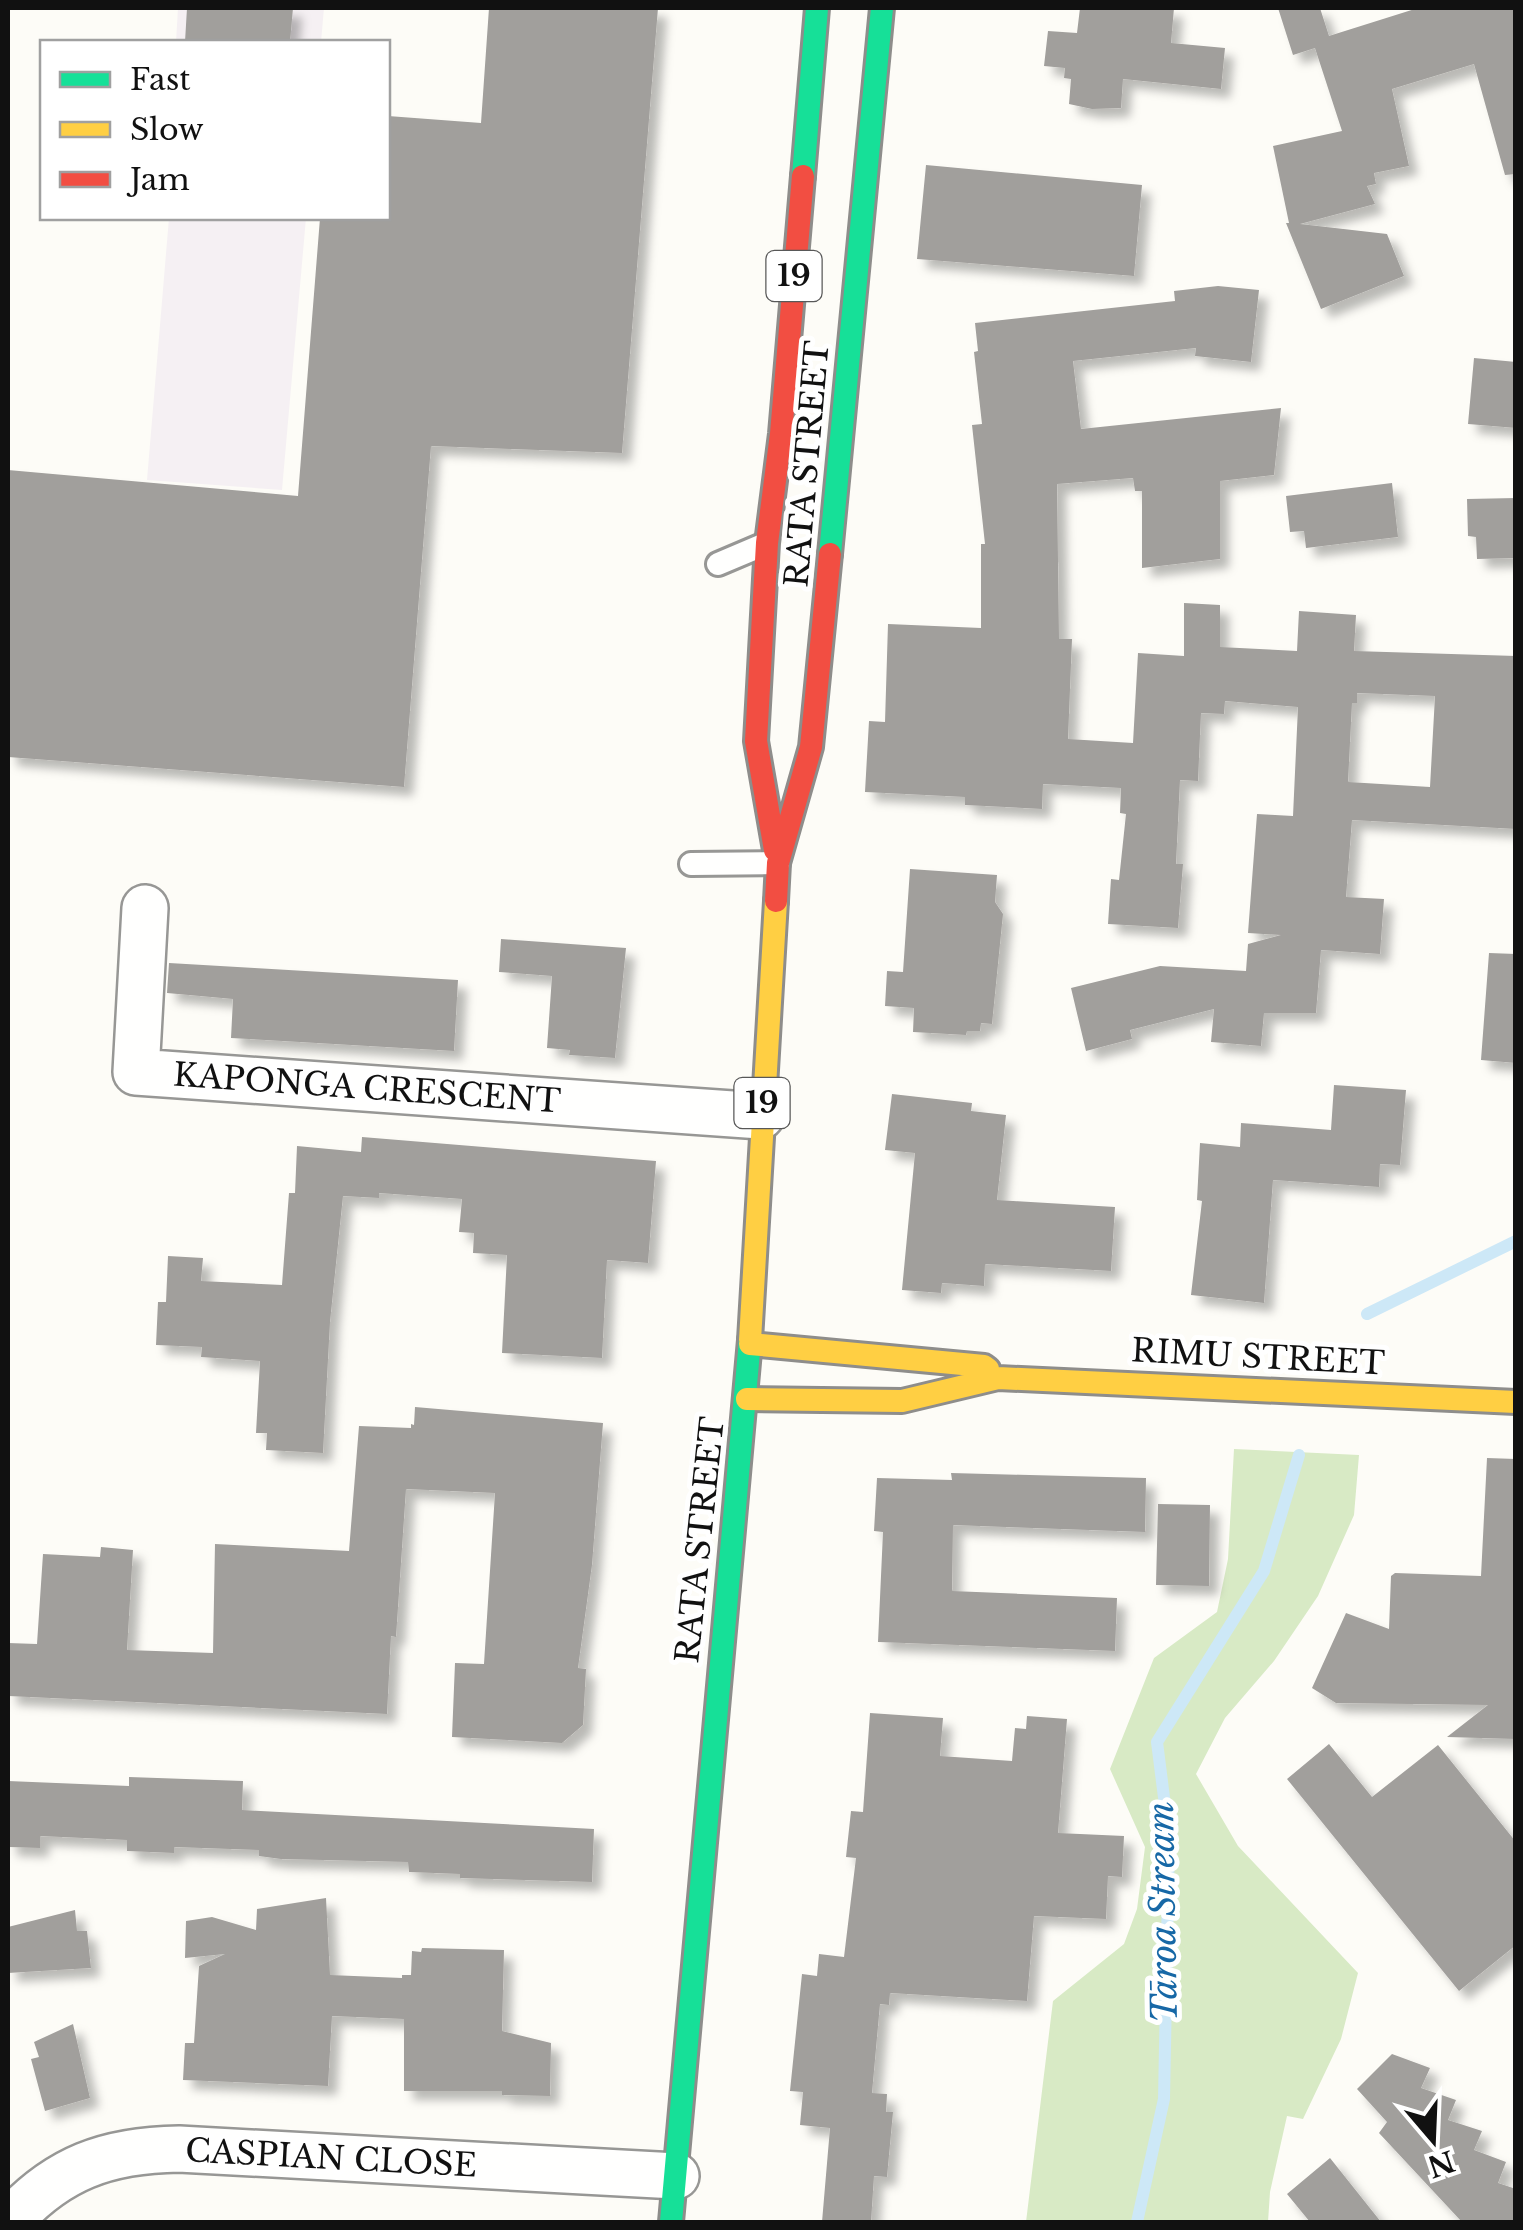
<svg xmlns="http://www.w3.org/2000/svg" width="1523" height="2230" font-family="'Libre Baskerville',serif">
<defs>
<filter id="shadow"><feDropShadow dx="9" dy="9" stdDeviation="5" flood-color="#0004"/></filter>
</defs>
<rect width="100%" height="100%" fill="#fdfcf7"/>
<path fill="#f5f0f3" d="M178,8H324L321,42H176Z
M169,218H306L282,490L147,480Z"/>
<path fill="#d8eac5" d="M1234,1449L1359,1455L1354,1515L1318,1596L1274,1661L1225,1718L1196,1774L1238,1846L1358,1973L1341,2039L1303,2119L1287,2116L1270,2192L1268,2222H1026L1053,2001L1124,1944L1137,1909L1145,1847L1110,1769L1154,1658L1217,1612L1228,1559Z"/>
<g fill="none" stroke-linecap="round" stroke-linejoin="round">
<path stroke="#cde8f7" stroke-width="12" d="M1367,1314L1516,1241
M1137,2222L1164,2099L1169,1837L1157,1742L1264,1571L1299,1455"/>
</g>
<path fill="#a19f9c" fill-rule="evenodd" filter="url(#shadow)" d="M187,8H293L290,42H185Z
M489,8H658L622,453L431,446L404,787L8,757V470L298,496L320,218H388V116L481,123Z
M1080,8H1174L1171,43L1225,48L1221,89L1123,79L1121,108L1092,109L1069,104L1071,79L1064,78L1065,68L1044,66L1048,31L1077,33Z
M1278,8H1320L1329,36L1418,8H1516V174L1505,175L1474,64L1392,89L1409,166L1374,173L1376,184L1367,186L1375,204L1300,224L1387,234L1404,276L1321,309L1286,223H1289L1273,146L1342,131L1315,48L1293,55Z
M926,165L1142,185L1134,276L917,259Z
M1218,286L1259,290L1251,362L1195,356L1196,348L1073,361L1081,429L1281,408L1274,475L1220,481V559L1142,568V491H1135L1133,478L1057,484L1059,639H1072L1068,739L1133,743L1138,653L1184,656V603L1220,605V647L1297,651L1299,611L1356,615L1354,651L1516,656V829L1352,820L1346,897L1384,899L1380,954L1321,950L1316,1013H1264L1261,1046L1211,1042L1214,1009L1130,1030L1132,1039L1086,1051L1071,988L1160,966L1246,971L1248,944L1281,935L1248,933L1257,814L1293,816L1298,707L1225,701L1224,714L1201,713L1198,781L1180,780L1176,864H1183L1178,928L1108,924L1111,879L1119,880L1126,814L1120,813L1121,788L1043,784L1042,809L965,805V797L865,792L869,721L885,722L888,624L981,628V544H985L972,425L982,424L974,352L978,351L975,323L1175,301L1174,291ZM1357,693L1435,696L1430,787L1348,782L1352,703H1357Z
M1474,358L1516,362V428L1468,424Z
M1392,483L1398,537L1306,548L1304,531L1290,532L1286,496Z
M1516,498V558L1477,559L1476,537L1468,536L1467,499Z
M910,869L997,875L995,902L1003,914L992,1024L981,1023L980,1031H967L966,1035L913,1032L914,1008L885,1006L887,971L903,972Z
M501,939L626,948L615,1058L569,1055L570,1050L547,1048L552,976L499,972Z
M1489,953L1516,954V1063L1481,1060Z
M169,963L458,980L454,1051L231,1038L233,999L167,993Z
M1334,1085L1406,1090L1400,1165L1380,1164L1379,1187L1273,1180L1264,1303L1191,1295L1202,1201L1197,1200L1200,1143L1240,1147L1241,1123L1331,1130Z
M892,1094L972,1103L971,1111L1006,1115L997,1200L1115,1207L1111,1271L985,1264L984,1286L942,1283L941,1293L902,1290L915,1153L885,1150Z
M362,1137L656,1161L648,1263L607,1260L602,1358L502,1353L507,1255L473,1253L474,1233L459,1232L462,1199L379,1193V1198L343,1196L330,1322L323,1453L266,1450L267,1433H256L260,1361L201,1357L202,1347L156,1345L158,1302H166L168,1256L203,1258L201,1281L282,1285L289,1193H295L297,1146L361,1152Z
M415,1407L603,1423L592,1565L578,1668L586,1669L583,1725L562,1743L452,1737L455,1663L484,1664L495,1493L406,1489L396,1637L391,1636L387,1714L8,1696V1643L37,1644L43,1554L100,1557L101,1547L133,1550L127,1650L213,1653L215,1544L349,1551L359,1426L411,1428V1424L414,1425Z
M1487,1458L1516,1459V1739L1447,1737L1488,1705L1336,1703L1312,1688L1346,1613L1389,1629L1391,1576L1395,1573L1481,1576Z
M951,1473L1146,1478L1145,1532L953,1525L952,1591L1117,1598L1115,1651L878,1642L883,1532L874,1531L877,1478L952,1480Z
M1158,1504L1210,1505L1209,1586L1156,1585Z
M870,1713L943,1718L940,1756L1012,1761L1015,1728L1026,1729L1027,1716L1067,1719L1058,1833L1124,1836L1122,1877L1108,1876L1106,1919L1034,1916L1027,2001L890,1993L889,2005L880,2004L872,2093L887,2094L886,2112H893L887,2177L874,2176L871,2222H822L830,2128L800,2125L803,2092L790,2091L802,1974L817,1976L819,1954L844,1957L856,1858L846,1857L851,1811L863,1812Z
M1329,1744L1372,1797L1438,1745L1516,1842V1945L1459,1991L1287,1779Z
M129,1777L243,1781L242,1810L594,1829L592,1882L460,1878V1874L409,1872L408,1862L281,1859L259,1856V1850L174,1847V1853L127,1851V1840L40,1836V1848L8,1847V1781L129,1786Z
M326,1898L330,1975L402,1978V1975H411L412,1951L421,1952L422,1948L504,1950L502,2031L551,2043L550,2096L502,2095V2091H404V2019L332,2016L328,2086L183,2080L185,2043H194L199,1966L225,1954L185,1958L186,1921L212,1917L256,1930L257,1909Z
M75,1910L77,1931H87L91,1968L8,1973V1927Z
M73,2024L90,2098L45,2111L31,2059L39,2057L34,2042Z
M1392,2054L1430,2068L1421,2088L1456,2100L1448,2120L1482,2131L1474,2150L1506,2162L1498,2183L1516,2189V2222H1462L1379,2133L1387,2122L1357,2089Z
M1330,2158L1381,2222H1310L1287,2194Z"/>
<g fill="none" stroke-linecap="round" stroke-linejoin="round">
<defs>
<path id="lane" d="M718,564L765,544
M691,864L778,863"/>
<path id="street" d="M145,908L136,1072L761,1116
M9,2222C57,2168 107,2150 179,2149L676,2176"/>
<path id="fast" d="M803,176L817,8
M830,554L882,8
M671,2222L750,1340"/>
<path id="slow" d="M750,1340L776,901
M750,1344L984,1366L988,1369
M747,1399L902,1401L998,1378L1516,1402"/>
<path id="jam" d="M775,850L756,741L767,543L781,434L803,176
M776,901L778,863L811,747L830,554"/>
</defs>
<use href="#lane" stroke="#979795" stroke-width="28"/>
<use href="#street" stroke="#979795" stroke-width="50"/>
<use href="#fast" stroke="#8e8d8b" stroke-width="28"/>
<use href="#slow" stroke="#8e8d8b" stroke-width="28"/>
<use href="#jam" stroke="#8e8d8b" stroke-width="28"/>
<use href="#lane" stroke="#fffffe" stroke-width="22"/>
<use href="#street" stroke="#fffffe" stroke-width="45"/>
<use href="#fast" stroke="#16e098" stroke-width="22"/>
<use href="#slow" stroke="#ffcf43" stroke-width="22"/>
<use href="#jam" stroke="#f24e42" stroke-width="22"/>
</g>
<g text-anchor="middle" stroke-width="10" stroke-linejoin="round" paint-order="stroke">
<g fill="#fff" stroke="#585858" stroke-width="2.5">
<rect x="766.5" y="251" width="55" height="50" rx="8"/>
<rect x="734.5" y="1078" width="55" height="50" rx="8"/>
</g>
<g font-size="30" font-weight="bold" fill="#111">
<text x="794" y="286">19</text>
<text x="762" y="1113">19</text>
</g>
<g font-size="32" fill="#111" stroke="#fff">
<text transform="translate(807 464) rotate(-85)" y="11">RATA STREET</text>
<text transform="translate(367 1088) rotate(4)" y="11">KAPONGA CRESCENT</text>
<text transform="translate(1258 1357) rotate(3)" y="11">RIMU STREET</text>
<text transform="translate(700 1540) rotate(-84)" y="11">RATA STREET</text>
<text transform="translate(331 2158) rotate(3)" y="11">CASPIAN CLOSE</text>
</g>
<g font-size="35" font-style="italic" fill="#1768a6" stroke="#fff">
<text transform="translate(1163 1912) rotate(-91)" y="12">Tāroa Stream</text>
</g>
</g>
<rect width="1523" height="2230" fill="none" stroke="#111111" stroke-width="20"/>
<rect x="40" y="40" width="350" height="180" fill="#ffffff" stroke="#a0a0a0" stroke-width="2.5"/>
<rect x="60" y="72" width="50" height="15" fill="#16e098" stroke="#a0a0a0" stroke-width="2.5"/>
<text x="130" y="90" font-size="30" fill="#111111">Fast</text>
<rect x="60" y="122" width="50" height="15" fill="#ffcf43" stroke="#a0a0a0" stroke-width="2.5"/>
<text x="130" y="140" font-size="30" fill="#111111">Slow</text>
<rect x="60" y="172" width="50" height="15" fill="#f24e42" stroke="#a0a0a0" stroke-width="2.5"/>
<text x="130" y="190" font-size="30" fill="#111111">Jam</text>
<g transform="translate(1433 2140) rotate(161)" stroke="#ffffff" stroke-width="8" paint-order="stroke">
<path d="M0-8L18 38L0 25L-18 38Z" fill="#111111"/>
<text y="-15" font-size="28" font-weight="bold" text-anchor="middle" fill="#111111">N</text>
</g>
</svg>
